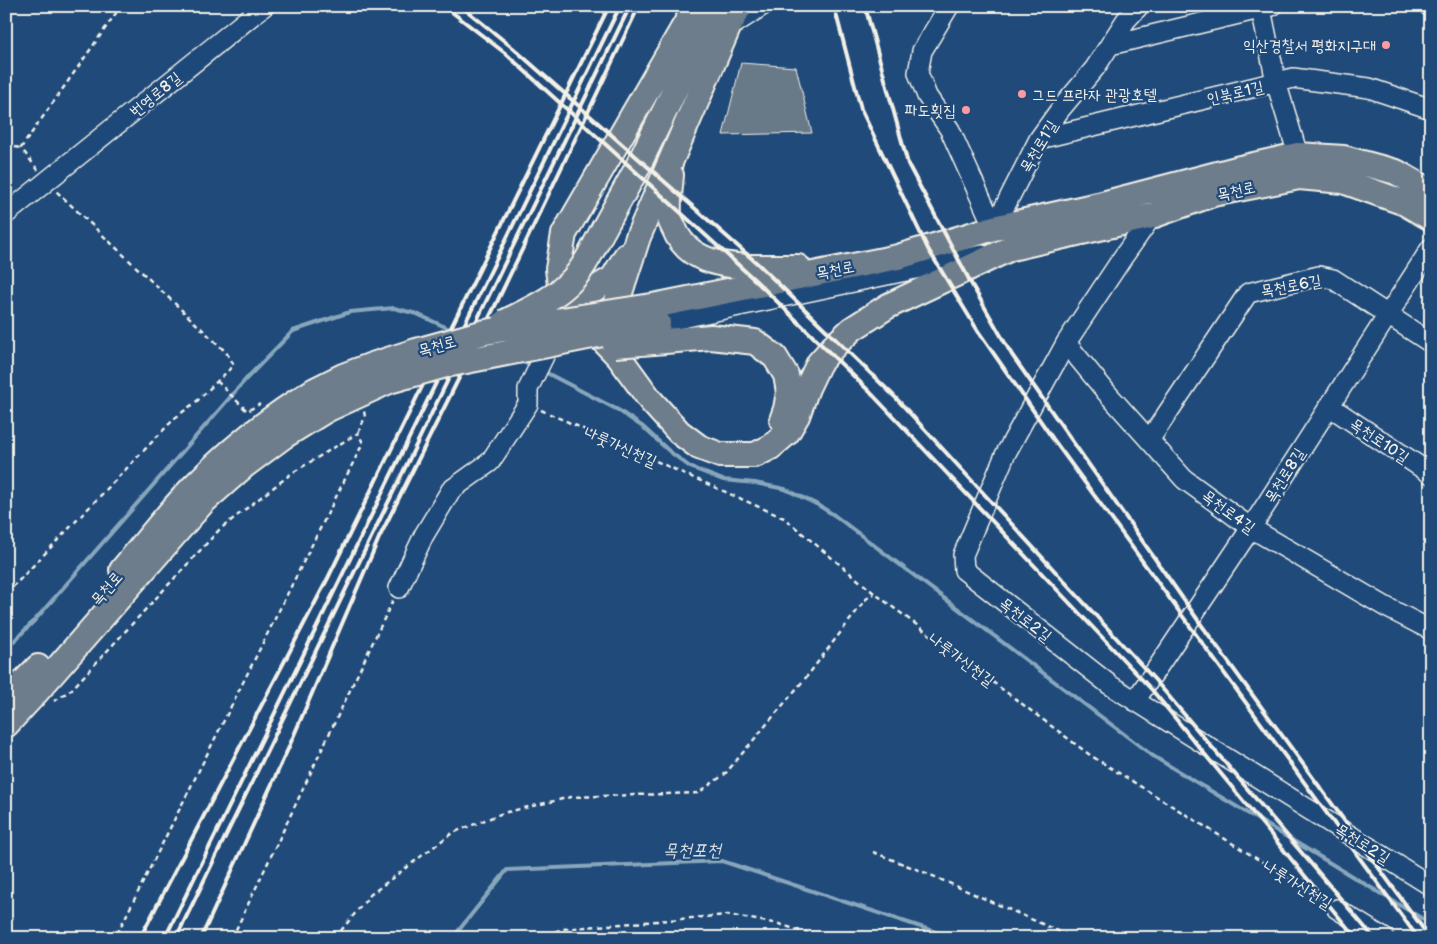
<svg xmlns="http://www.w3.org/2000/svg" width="1437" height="944" font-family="'Balsamiq Sans','Poor Story',sans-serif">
<rect width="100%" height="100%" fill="#1f4a7a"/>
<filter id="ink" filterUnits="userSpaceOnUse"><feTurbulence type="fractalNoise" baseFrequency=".02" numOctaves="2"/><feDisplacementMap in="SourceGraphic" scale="10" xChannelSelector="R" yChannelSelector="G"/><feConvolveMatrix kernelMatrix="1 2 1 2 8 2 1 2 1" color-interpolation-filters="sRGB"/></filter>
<g filter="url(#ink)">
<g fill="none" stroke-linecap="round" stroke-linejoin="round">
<path stroke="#89a7bc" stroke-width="4" d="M520,361L534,367
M543,371L618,410L643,427L669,451L690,467L723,480L755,483L785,489L818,505L834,515L1153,756L1431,924
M6,649L35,620L247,378L293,331L350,312L394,308L417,314L454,331
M450,938L455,935L507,870L722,861L954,938"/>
</g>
<path fill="#687988" stroke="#f4f1e8" d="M741,63L796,67L812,133L723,135Z"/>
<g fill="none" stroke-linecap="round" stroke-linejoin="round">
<defs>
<path id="minor" d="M949,6L922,51L918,73L927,96L950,130L994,228
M1429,6L1431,7
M1261,9L1276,82L1298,155
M728,28L762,6
M1110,45L1272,6
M1039,139L1293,78L1369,88L1431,109
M6,214L264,6
M1152,216L1123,257L1066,343L1005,455L963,555L964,570L1110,685L1431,886
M994,228L1039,139L1059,111L1095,68L1126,20L1139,6
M658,323L982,255
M1066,343L1107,393L1184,479L1251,528L1386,607L1431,630
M1329,406L1431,474
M1150,439L1248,293L1319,276L1333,279L1431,343
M399,588L424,535L451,490L490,462L528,404V389L546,352L548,334
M1135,701L1251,528L1431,248
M1337,909L1384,938"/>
<path id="major" d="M671,175C670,188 668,201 669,214C669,219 672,224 674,228C692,275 757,266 798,267
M604,228L636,170L686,67L719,6
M626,256L613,278L591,291L581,289L567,282L558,269L564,234L696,6
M558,269L560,285L574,310L619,357L651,401L679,432L699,447L720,455H755L771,447L787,433L797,416L807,388L819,363L834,346L852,329L888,306L1011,248L1152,216L1213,194L1299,177L1343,181L1405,203L1431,218
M658,305L898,257L994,228L1098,205L1236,169L1298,155L1344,158L1396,172L1431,192
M616,330V305L638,237L728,28L740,6
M654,342L711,337L755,342L775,357L786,375L789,392L786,409L782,420
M122,570C145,543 167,514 192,488C229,450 270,417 315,390
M6,700L38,667
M6,725L32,697L203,502L245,465L284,436L326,410"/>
</defs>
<use href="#minor" stroke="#f4f1e8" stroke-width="22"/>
<use href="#major" stroke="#f4f1e8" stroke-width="28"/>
<path stroke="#f4f1e8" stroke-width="2.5" stroke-dasharray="5 4" stroke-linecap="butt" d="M6,144L9,146L21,148
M38,170L21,148L121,6
M217,381L247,411L260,404
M541,410L784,518L874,593L1090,755L1325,901
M358,433L365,417L364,411
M6,594L175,418L197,401L234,365L226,352L56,191
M54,701L71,690L220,529L292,473L358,433L363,443L115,938
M873,852L926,873L1074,938
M232,938L393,600
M335,938L370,895L452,833L503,813L571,797L698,793L725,774L808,675L866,599L874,594
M538,938L562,929L728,915L779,924L823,938"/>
<use href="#minor" stroke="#1f4a7a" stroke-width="19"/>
<use href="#major" stroke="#6d7d8c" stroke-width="24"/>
<path stroke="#f4f1e8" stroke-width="4" d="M444,6L505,53L756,281L870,392L1152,690L1356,938
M461,6L513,48L758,264L895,397L1155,680L1374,938
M834,6L861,109L928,249L978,331L1053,439L1418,938
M865,6L908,164L972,285L1012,355L1200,623L1430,938
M140,938L328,578L609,6
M165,938L620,6
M176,938L630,6
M201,938L288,749L379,538L496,304L639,6"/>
<defs>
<path id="major-bridge" d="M505,322C529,310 556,298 574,278C587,264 595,244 604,228
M615,345L654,342
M315,390L343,376L372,365L416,351L485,332L658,305
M326,410L389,381L446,365L658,323"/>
</defs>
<use href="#major-bridge" stroke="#f4f1e8" stroke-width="28" stroke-linecap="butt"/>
<use href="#major-bridge" stroke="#6d7d8c" stroke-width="24"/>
</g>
</g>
<g fill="#ff9aa2" stroke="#1f4a7a" stroke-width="2">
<circle cx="1386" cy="45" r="5"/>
<circle cx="1022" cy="94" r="5"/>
<circle cx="966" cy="110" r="5"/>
</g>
<g text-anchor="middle" stroke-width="4.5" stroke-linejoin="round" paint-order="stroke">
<g font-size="16" fill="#f4f1e8" stroke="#1f4a7a" text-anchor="end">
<text x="1376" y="51">익산경찰서 평화지구대</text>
<text x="1032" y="100" text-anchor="start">그드 프라자 관광호텔</text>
<text x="956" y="116">파도횟집</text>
</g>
<g font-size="16" fill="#f4f1e8" stroke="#1f4a7a">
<text transform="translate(1235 92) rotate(-13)" y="6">인북로1길</text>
<text transform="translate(155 94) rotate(-39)" y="6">번영로8길</text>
<text transform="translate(1038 146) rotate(-59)" y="6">목천로1길</text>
<text transform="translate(1236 190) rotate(-12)" y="6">목천로</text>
<text transform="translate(835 269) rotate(-11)" y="6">목천로</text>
<text transform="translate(1291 285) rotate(-10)" y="6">목천로6길</text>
<text transform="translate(437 345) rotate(-16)" y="6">목천로</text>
<text transform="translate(1380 440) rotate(34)" y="6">목천로10길</text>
<text transform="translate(621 446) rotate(24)" y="6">나룻가신천길</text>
<text transform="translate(1284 475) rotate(-58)" y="6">목천로8길</text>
<text transform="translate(1229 511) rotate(36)" y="6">목천로4길</text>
<text transform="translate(106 588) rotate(-49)" y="6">목천로</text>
<text transform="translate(1026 619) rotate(38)" y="6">목천로2길</text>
<text transform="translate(962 659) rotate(37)" y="6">나룻가신천길</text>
<text transform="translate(1363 843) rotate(32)" y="6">목천로2길</text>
<text transform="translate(1298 884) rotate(32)" y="6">나룻가신천길</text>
</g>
<g font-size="18" font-style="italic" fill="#d9dedd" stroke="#1f4a7a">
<text x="692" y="856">목천포천</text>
</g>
</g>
<rect width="1437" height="944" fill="none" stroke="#1f4a7a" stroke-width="25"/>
<rect x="12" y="12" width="1412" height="919" fill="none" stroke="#f4f1e8" stroke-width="2" filter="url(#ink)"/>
</svg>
